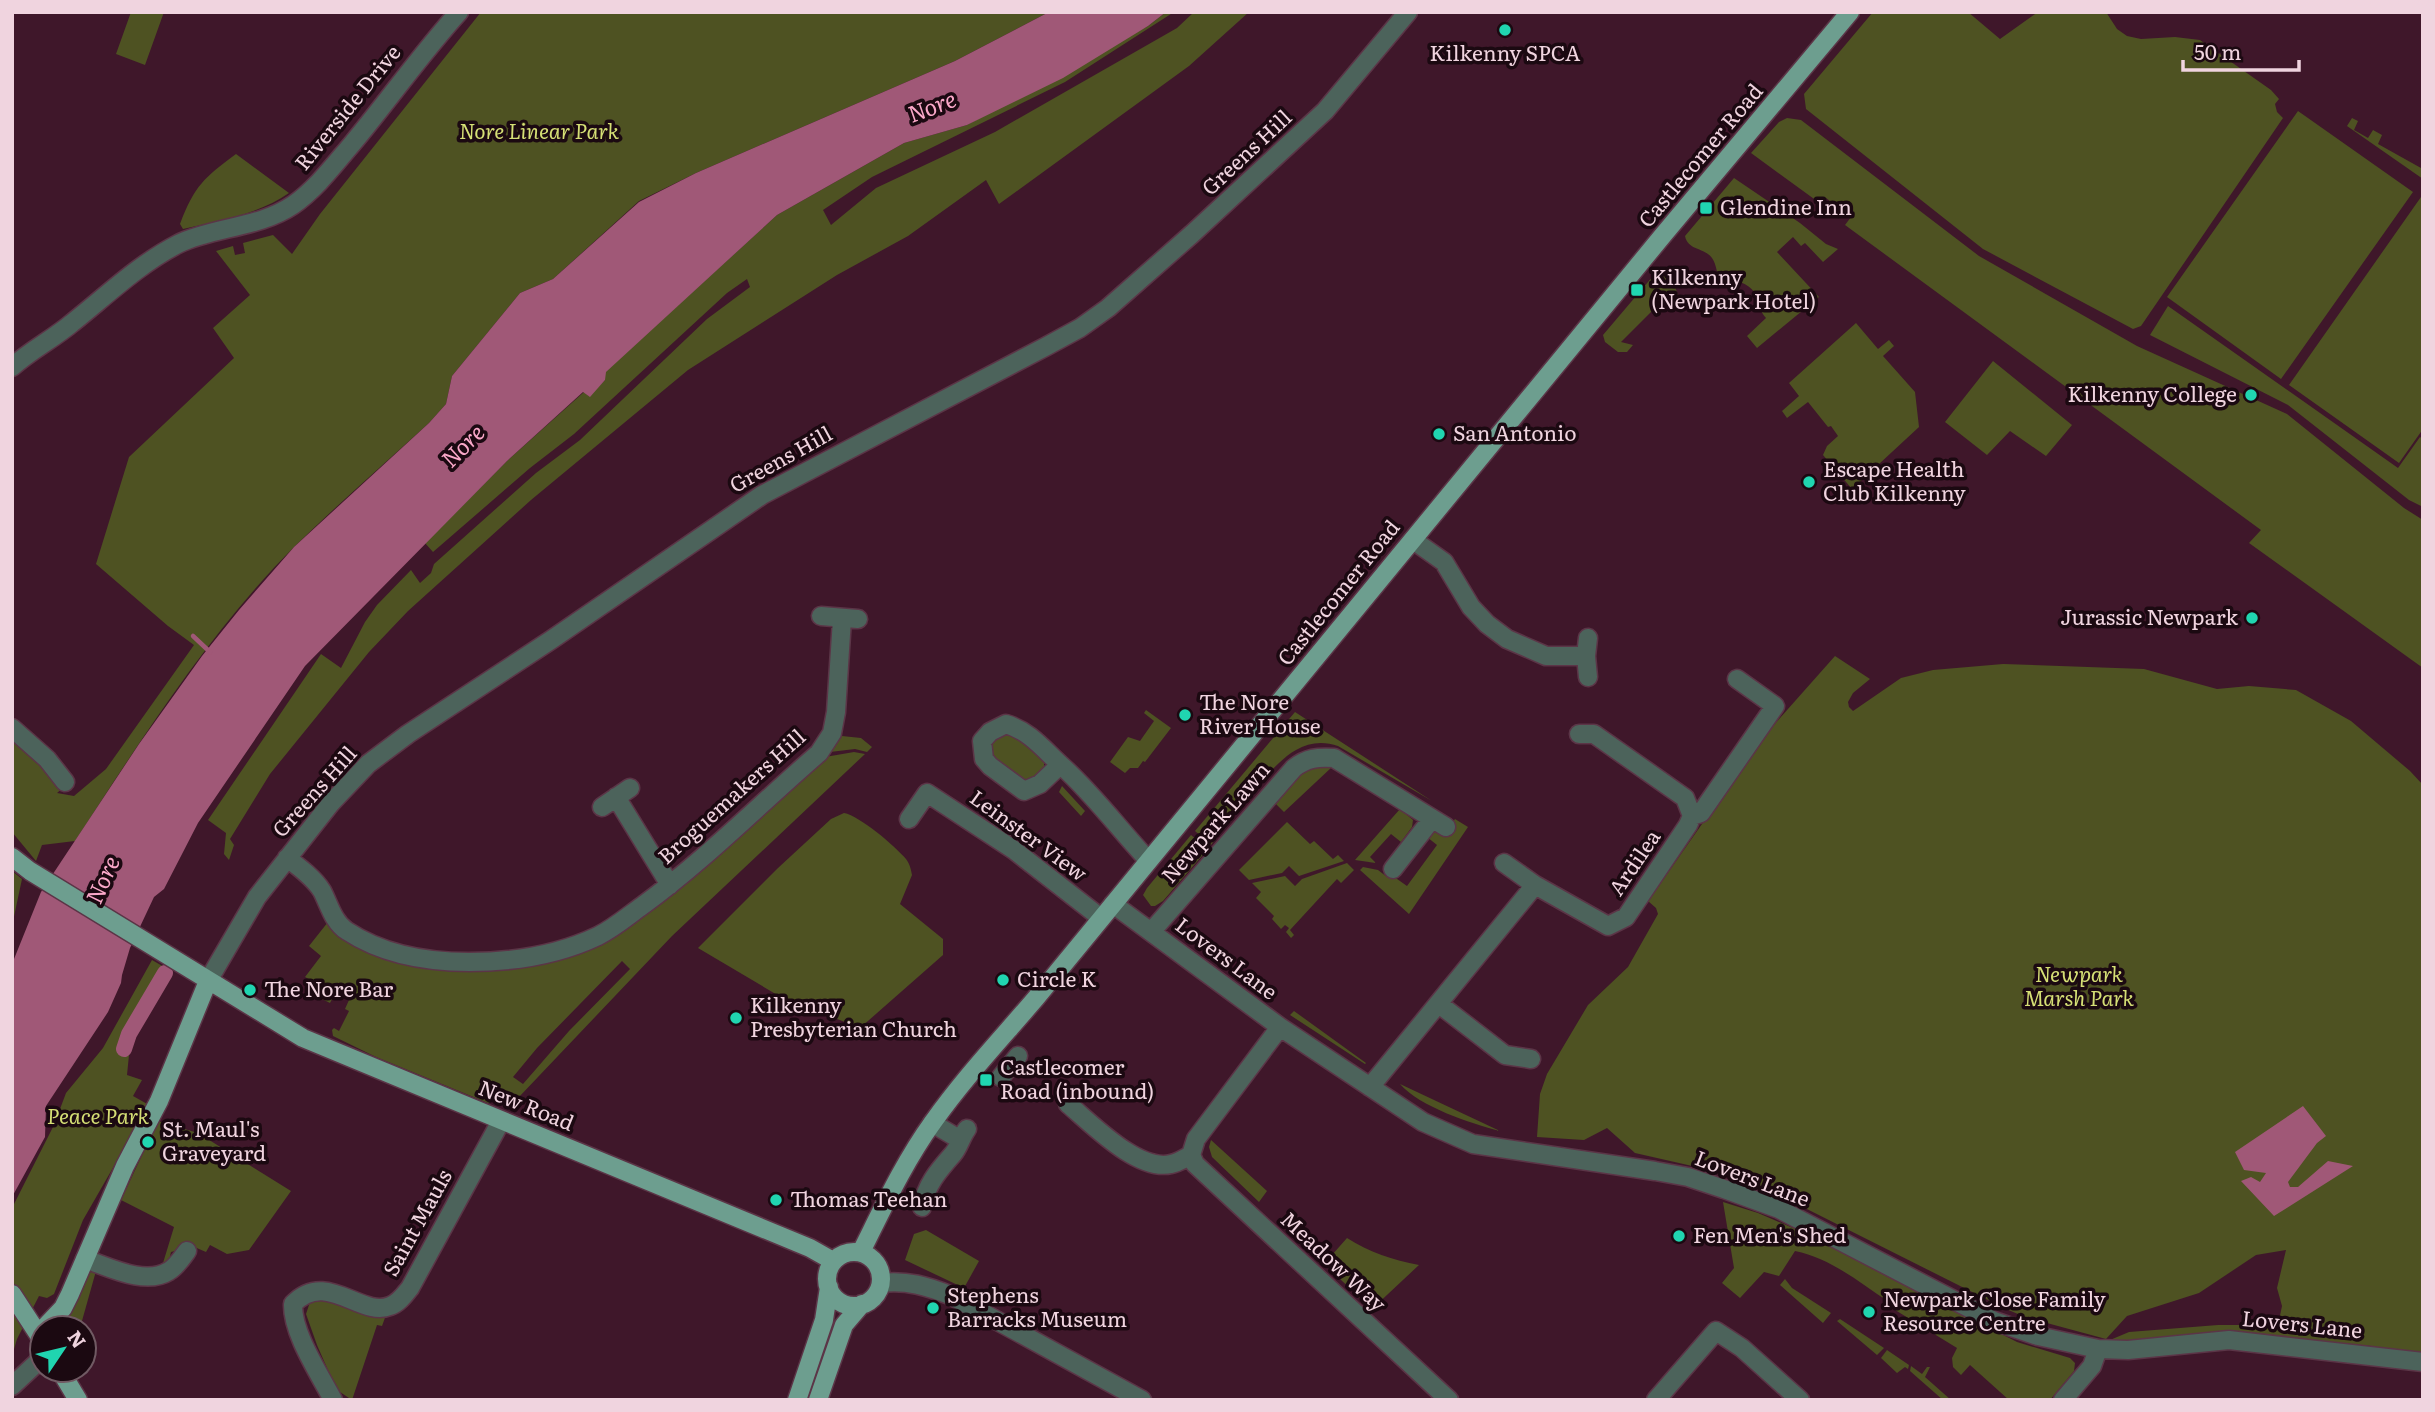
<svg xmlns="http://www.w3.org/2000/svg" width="2435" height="1412" font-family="Literata,serif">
<rect width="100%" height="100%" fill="#3f172a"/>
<path fill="#4e5222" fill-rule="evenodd" d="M131,12H164L145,65L116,54Z
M481,12H1049L955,61L696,173L639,201L553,279L520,293L452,376L446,404L429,423C384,464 338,504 295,546C209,632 141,740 75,841L42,845L36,861L12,832V736L65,786L57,793L74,796L106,769L194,645L168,626L96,564L129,457L234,358L213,328L250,295L216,251L233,246L235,255L245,253L243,243L273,235L292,254L320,214Z
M1166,12H1174L1065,82L872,177L823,210L831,225L876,188L995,132L1177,28L1194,12H1249L1189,66L999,204L986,180L908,236L837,275L688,370L531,500L408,611L369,652L270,774L230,839L234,845L229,860L224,854L226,833L208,820L321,654L341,668L365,622L377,605L411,570L420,583L431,573L434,564L536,473L580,440L707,319L750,287L747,279L727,293L574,434L530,468L433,552L425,543L507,461L584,392L589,396L605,380V372L777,215L904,143L967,125L1148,26Z
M1873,12H1968L2000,39L2038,12H2106L2117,29L2127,36L2141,39L2175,37L2200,40L2271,90L2279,99L2275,104L2277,112L2283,118L2141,326L2133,329L1983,249L1806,109L1804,94Z
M2298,111L2413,192L2281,379L2167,297Z
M1787,118L1801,120L1979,256L2137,346L2287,414L2404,508L2423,520V668L2249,543L2261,530L1845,225L1851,217L1826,198L1821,204L1751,153L1779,122Z
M2352,118L2358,121L2354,130L2368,138L2373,130L2382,135L2378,144L2421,168L2423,166V179L2347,126Z
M236,154L289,193C259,214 219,221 183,229L180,224C195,185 204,178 236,154Z
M1734,178L1800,223L1826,244L1838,249L1823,262L1805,243L1801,246L1793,237L1777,252L1819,297L1757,348L1747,336L1766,318C1759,311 1761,304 1757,296C1750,283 1735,278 1721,281C1716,274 1717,265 1712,258C1704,247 1688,251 1685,236Z
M2421,197L2423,429L2399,463L2289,385Z
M1659,269L1674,285L1679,297L1669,294L1621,342L1633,345L1627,352H1618L1605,342L1603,335Z
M2168,306L2398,468L2420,437L2423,439V507L2409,500L2288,405L2150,335Z
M1856,323L1878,349L1889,340L1894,346L1883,356L1915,392L1919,427L1852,489L1823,455L1827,446L1838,436L1831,426L1828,427L1808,402L1787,418L1782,411L1799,396L1789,383Z
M1993,361L2072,425L2046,456L2010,431L1987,455L1945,422Z
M1835,656L1870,679L1853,693L1848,702L1849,707L1853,711L1901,678L1933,670L2003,664L2144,669L2217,689L2249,686L2296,690L2351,721L2410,771L2423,785V1355L2371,1346L2229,1332L2127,1341L2110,1340L2129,1332L2218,1325H2278L2282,1306L2277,1288L2286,1250L2256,1255L2199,1293L2127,1316L2106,1339L2025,1317L2006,1309L1755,1183L1723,1173L1635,1153L1607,1128L1584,1140L1537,1137L1540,1094L1547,1074L1588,1005L1628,967L1658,914L1656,908L1648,901L1763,737Z
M1146,710L1171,728L1145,762L1143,761L1138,768H1130L1125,773L1110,762L1128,737L1140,741L1154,721L1144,713Z
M1295,712L1432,801L1338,746C1324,741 1309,742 1296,750C1270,764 1231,820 1211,845L1195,831Z
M1011,732L1044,757V771L1026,784L988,754L992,739Z
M842,736L861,738L872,747L867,752L855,749L830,752Z
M854,752L865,754L672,936L519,1097L509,1103L497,1099L488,1103L376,1057L333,1036L332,1030L334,1028L339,1031L349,1011L345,1009L349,1000L335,993L330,1003L316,996L322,986L305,977L321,956L309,946L328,922L368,951L388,960L421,967L484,970L639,919L663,902L825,757ZM622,961L630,969L569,1031L523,1084L513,1077L537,1048Z
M1330,765L1332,767L1284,812L1275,803L1298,775L1310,766Z
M1062,786L1085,811L1081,816L1059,792Z
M1400,809L1413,820L1412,827L1401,842L1391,834L1370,857L1376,863L1355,860Z
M844,813C860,816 895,846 906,859C910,864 911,870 912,875L900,904L943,939V955L860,1028L779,996L698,948L778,868L831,819Z
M1455,819L1468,827L1409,914L1360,870L1363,867L1378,870L1387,877L1390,874L1407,886L1437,845L1427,837L1435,827L1445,834Z
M1287,822L1310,844L1314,841L1333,859L1338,855L1344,861L1299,876L1289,866L1282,873L1249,880L1239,870Z
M1191,835L1208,849L1163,901L1155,906H1151L1143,895L1147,888Z
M1347,863L1354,870L1341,883L1337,879L1290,930L1294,935L1291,938L1286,932L1289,928L1285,925L1281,929L1272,919L1274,916L1256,898L1261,892L1252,883L1285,876L1295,886L1302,879Z
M12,871L22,879L12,926Z
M152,960L164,967L122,1035L121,1052L129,1055L127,1075L142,1080L133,1096L149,1105L83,1220L54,1294L47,1298L39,1296L17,1339L12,1356V1208L54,1125L66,1093L103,1048Z
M1294,1011L1366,1063L1365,1064L1290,1015Z
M1400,1084L1500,1131C1470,1123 1420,1107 1400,1084Z
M158,1121L198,1133L291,1191L249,1250L227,1254L210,1245L206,1252L192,1246L171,1252L168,1265L163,1263L174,1227L121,1200Z
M1211,1140L1267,1191L1259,1202L1212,1157L1209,1147Z
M1723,1202L1758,1213L1800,1231L2017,1342L2070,1358L2075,1363L2074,1371L2050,1400H2009L1970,1365L1961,1375L1953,1367L1952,1358L1957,1348L1887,1305L1889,1302C1859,1282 1830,1258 1795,1251L1779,1276L1764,1272L1740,1298L1722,1283L1734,1268Z
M926,1230L979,1261L964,1288L905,1260L914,1234Z
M1347,1238C1369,1252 1393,1260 1419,1265L1372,1309L1324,1264Z
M91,1271H96L80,1328H62Z
M1785,1279L1792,1288L1831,1313L1823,1323L1780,1285Z
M322,1297L386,1315L382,1326L377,1325L352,1400L340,1392L334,1384L317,1345L306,1314L310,1302Z
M1840,1319L1884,1348L1877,1355L1837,1321Z
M1887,1350L1909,1365L1908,1369L1905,1367L1897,1373L1881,1358Z
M1911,1366L1922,1374L1927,1367H1930L1925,1377L1951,1400H1943L1910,1371Z"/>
<path fill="#a05877" d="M1049,12H1166L1148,26L1063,78L967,125L904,143L777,215L606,372L605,380L590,397L583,392L507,461L305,666L198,823L164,889L154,897L130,948L122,975L121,983L108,1012L46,1106L45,1137L12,1197V964L41,892L139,744L202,656L239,610L294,547L429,423L446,404L452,376L520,293L553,279L639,202L696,173L955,61Z
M2303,1106L2326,1136L2317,1143L2288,1182L2290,1187H2298L2328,1161L2353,1166L2274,1216L2241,1181L2251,1177L2260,1182L2266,1173L2244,1170L2235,1152Z"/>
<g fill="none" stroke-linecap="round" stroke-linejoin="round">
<path stroke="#a05877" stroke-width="4.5" d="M193,636L210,652"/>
<path stroke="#a05877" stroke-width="16" d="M124,1049L129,1034L165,973"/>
<defs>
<path id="minor" d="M12,367C31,350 53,339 72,323C106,296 139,264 178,244C213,227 259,228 293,205C316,189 334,165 352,144C388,101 421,54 459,12
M1413,540L1444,562L1471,607L1487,624L1507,639L1546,656H1586L1588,638
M821,616L858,619
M1586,656L1588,677
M12,728L47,759L65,782
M1060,765L1040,784L1024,791L990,766L984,759L982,741L990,732L1006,724C1030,731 1045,751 1063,767C1094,795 1119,829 1148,860
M616,797L670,885
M602,807L630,788
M1692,816L1701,813L1775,706L1737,679
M909,819L927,793L1014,850L1101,918
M287,858C299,867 314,878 322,891C329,904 333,922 347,931C382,954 427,962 469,962C513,962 558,955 598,936C614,928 628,916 642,906C705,860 760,804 819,753L832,733L836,712L842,619
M1504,863L1535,885L1608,926L1626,917L1688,825L1692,816L1685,798L1594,734H1579
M1393,869L1432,819
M1113,904L1280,1027L1423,1122L1473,1144L1655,1171L1688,1177L1724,1189L1779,1209L1994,1321L2038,1336L2098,1349L2128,1350L2229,1340L2423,1362
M1151,932L1294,768C1307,758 1317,757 1334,758L1446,827
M208,981L257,897L331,803L368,764L408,734L551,640L762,495L1045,347L1080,328L1108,308L1192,234L1325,111L1408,12
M1439,1004L1505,1055L1531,1059
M1280,1027L1196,1139L1191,1155L1195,1164L1449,1400
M1001,1077L1018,1056
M1370,1087L1535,885
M1068,1104C1092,1124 1138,1172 1171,1164C1178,1163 1185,1158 1191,1155
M932,1123L959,1139
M922,1207C926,1185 938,1171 953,1154C959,1147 961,1137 967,1129
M85,1259C109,1267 145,1286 169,1271C176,1267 182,1258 187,1251
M881,1283C907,1280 927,1286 952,1296L1142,1400
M12,1386L42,1358
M333,1400C319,1373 292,1333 293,1304C326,1269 361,1318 390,1306C399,1303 405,1294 410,1288L501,1121
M1656,1400L1716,1331L1742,1348L1800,1400
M2063,1400L2092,1366L2098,1349"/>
<path id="major" d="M12,857L30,871L303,1038L810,1248L833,1261
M861,1252C883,1208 904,1162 933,1122C964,1078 1001,1039 1036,998L1664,234L1850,12
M827 1279a27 27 0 1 1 54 0a27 27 0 1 1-54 0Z
M12,1294L42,1340
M44,1328L63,1308L70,1294L125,1166L159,1101L208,981
M60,1370L78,1400
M797,1400L824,1320L829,1287
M818,1400L844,1325L862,1304"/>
</defs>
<use href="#minor" stroke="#5b3547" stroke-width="21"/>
<use href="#major" stroke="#5b3547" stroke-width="21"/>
<use href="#minor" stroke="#4c635b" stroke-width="18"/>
<use href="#major" stroke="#6d9e8f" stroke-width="18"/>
</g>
<g fill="#20d5b0" stroke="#1b0911" stroke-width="2.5">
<circle cx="1505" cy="30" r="7"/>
<rect x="1699" y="201" width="14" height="14" rx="3.5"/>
<rect x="1630" y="283" width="14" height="14" rx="3.5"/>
<circle cx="2251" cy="395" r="7"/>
<circle cx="1439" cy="434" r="7"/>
<circle cx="1809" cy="482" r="7"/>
<circle cx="2252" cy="618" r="7"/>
<circle cx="1185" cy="715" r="7"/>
<circle cx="1003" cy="980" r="7"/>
<circle cx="250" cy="990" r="7"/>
<circle cx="736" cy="1018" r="7"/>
<rect x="979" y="1073" width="14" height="14" rx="3.5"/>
<circle cx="148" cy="1142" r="7"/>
<circle cx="776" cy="1200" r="7"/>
<circle cx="1679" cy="1236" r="7"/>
<circle cx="933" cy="1308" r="7"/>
<circle cx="1869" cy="1312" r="7"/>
</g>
<g text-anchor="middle" stroke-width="7" stroke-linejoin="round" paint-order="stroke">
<g font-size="21" fill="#f0d4df" stroke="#1b0911" text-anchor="start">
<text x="1505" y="61" text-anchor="middle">Kilkenny SPCA</text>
<text x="1720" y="215">Glendine Inn</text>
<text x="1651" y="285">Kilkenny<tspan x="1651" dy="24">(Newpark Hotel)</tspan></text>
<text x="2237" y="402" text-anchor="end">Kilkenny College</text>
<text x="1453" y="441">San Antonio</text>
<text x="1823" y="477">Escape Health<tspan x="1823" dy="24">Club Kilkenny</tspan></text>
<text x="2238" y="625" text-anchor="end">Jurassic Newpark</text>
<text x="1199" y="710">The Nore<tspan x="1199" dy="24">River House</tspan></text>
<text x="1017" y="987">Circle K</text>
<text x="264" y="997">The Nore Bar</text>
<text x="750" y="1013">Kilkenny<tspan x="750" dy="24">Presbyterian Church</tspan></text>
<text x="1000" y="1075">Castlecomer<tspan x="1000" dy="24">Road (inbound)</tspan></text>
<text x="162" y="1137">St. Maul's<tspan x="162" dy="24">Graveyard</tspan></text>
<text x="790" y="1207">Thomas Teehan</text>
<text x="1693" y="1243">Fen Men's Shed</text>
<text x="947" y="1303">Stephens<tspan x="947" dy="24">Barracks Museum</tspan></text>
<text x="1883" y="1307">Newpark Close Family<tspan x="1883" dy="24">Resource Centre</tspan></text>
</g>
<g font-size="21" fill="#f0d4df" stroke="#1b0911">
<text transform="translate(348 108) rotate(-51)" y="7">Riverside Drive</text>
<text transform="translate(1247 153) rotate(-43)" y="7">Greens Hill</text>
<text transform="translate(1701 156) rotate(-50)" y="7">Castlecomer Road</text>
<text transform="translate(781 460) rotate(-29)" y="7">Greens Hill</text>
<text transform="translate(1339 593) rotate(-51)" y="7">Castlecomer Road</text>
<text transform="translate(315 792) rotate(-48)" y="7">Greens Hill</text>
<text transform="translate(732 797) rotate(-42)" y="7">Broguemakers Hill</text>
<text transform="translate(1216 823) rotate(-49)" y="7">Newpark Lawn</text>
<text transform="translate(1028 836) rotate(36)" y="7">Leinster View</text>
<text transform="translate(1635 863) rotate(-56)" y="7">Ardilea</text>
<text transform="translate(1226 959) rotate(37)" y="7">Lovers Lane</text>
<text transform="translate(526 1106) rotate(22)" y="7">New Road</text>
<text transform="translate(1752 1179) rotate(21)" y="7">Lovers Lane</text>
<text transform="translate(418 1223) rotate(-61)" y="7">Saint Mauls</text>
<text transform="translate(1333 1262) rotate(43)" y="7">Meadow Way</text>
<text transform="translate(2302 1325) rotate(6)" y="7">Lovers Lane</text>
</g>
<g font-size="21" font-style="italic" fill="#d5df75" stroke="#1b0911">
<text x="539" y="139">Nore Linear Park</text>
<text x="2079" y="982">Newpark<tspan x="2079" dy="24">Marsh Park</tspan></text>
<text x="98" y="1124">Peace Park</text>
</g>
<g font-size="23" font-style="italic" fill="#faa8c9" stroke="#1b0911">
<text transform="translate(932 107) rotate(-21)" y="8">Nore</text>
<text transform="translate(463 446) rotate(-45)" y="8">Nore</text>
<text transform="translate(103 880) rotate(-66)" y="8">Nore</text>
</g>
</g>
<rect width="2435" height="1412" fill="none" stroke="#f0d4df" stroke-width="28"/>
<g transform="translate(63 1349) rotate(55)"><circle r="33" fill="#1b0911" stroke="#705a63" stroke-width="2"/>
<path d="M0-5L12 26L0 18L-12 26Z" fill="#20d5b0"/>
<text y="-10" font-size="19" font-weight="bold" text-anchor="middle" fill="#f0d4df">N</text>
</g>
<path d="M2183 60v10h116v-10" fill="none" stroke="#f0d4df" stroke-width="3.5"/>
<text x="2194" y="60" font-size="21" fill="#f0d4df" stroke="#1b0911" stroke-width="5" paint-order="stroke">50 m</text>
</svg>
